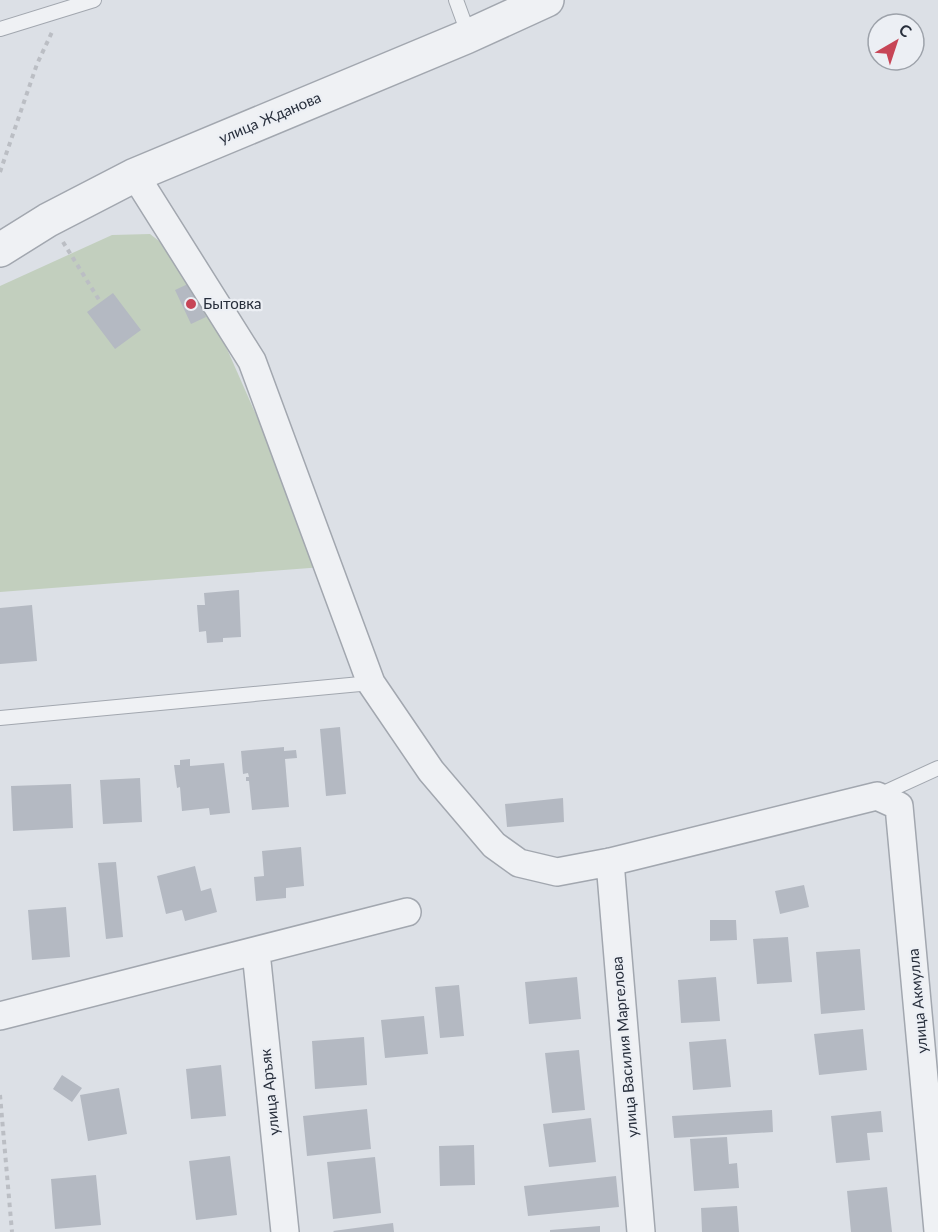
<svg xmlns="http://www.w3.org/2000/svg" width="938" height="1232" font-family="Lato,sans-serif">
<rect width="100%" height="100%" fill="#dce0e6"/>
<path fill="#c2cfbe" d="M150,234L190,265L323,567L0,592V286L112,235Z"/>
<path fill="#b4b9c2" d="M190,283L206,317L191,324L175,290Z
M113,293L141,330L115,349L87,312Z
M239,590L241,637L223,638V642L207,643L206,631L199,632L197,605H205L204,593Z
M32,605L37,661L0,664V608Z
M340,727L346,794L326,796L320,729Z
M284,747V751L296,750L297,758L285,759L289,807L252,810L249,781H246V777H249L248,773L243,774L241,751Z
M190,759V766L224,763L230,813L210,815L209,808L182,811L180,787L177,788L174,765H180V760Z
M140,778L142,822L103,824L100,780Z
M71,784L73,828L13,831L11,786Z
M563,798L564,822L507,827L505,804Z
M301,847L304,886L286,888V898L256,901L254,877L264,876L262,851Z
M116,862L123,937L106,939L98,863Z
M195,866L201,891L211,888L217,912L185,921L182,910L166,914L157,876Z
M804,885L809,907L780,914L775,891Z
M66,907L70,957L32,960L28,910Z
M710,920H736L737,940L710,941Z
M788,937L792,982L757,984L753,939Z
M860,949L865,1010L821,1014L816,952Z
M577,977L581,1019L529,1024L525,982Z
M716,977L720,1021L681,1023L678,980Z
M459,985L464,1036L440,1038L435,987Z
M424,1016L428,1054L385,1058L381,1020Z
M863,1029L867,1070L819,1075L814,1034Z
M364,1037L367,1085L315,1089L312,1041Z
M726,1039L731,1087L693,1090L689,1042Z
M579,1050L585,1110L552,1113L545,1053Z
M221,1065L226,1116L191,1119L186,1069Z
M62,1075L82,1088L72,1102L53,1089Z
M119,1088L127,1134L88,1141L80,1095Z
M367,1109L371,1149L307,1156L303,1116Z
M772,1110L773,1132L674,1138L672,1116Z
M881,1111L883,1132L867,1133L870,1160L836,1163L831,1116Z
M591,1118L596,1162L549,1167L543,1124Z
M727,1137L729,1164L737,1163L739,1188L694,1191L690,1139Z
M474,1145L475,1185L440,1186L439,1146Z
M230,1156L237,1215L196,1220L189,1161Z
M375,1157L381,1213L333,1219L327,1162Z
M96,1175L101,1225L55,1229L51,1179Z
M616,1176L619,1207L528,1216L524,1186Z
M887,1187L892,1232H851L847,1191Z
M737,1206L739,1232H702L701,1208Z
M393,1223L394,1232H334L333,1231Z
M600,1226V1232H550V1230Z"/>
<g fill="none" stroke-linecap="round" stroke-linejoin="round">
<defs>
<path id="service" d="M456,0L464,22L466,37
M0,29L94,0
M0,718L371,683
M879,795L938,768"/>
<path id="minor" d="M135,175L252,361L371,683L431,771L494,845L519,863L557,872L610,862L877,796L899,806L938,1231
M610,862L641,1232
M256,952L285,1232
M0,1016L407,912"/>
<path id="tertiary" d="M0,250L48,220L135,175L466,37L547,0"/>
</defs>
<use href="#service" stroke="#a2a7af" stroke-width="16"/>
<use href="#minor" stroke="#a2a7af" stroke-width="30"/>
<use href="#tertiary" stroke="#a2a7af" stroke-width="36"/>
<path stroke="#bbbec4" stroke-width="4" stroke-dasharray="4.5 4.5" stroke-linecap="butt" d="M0,172L37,64L53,30
M63,242L101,303
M0,1095L12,1232"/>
<use href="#service" stroke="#eff1f4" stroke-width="14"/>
<use href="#minor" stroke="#eff1f4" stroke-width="27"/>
<use href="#tertiary" stroke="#eff1f4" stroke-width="33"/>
</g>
<circle fill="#c74556" stroke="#eceff4" stroke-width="2" cx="191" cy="304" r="6"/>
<g text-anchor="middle" stroke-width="4.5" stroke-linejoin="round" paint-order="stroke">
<g font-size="15" fill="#272e3b" stroke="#eceff4">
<text transform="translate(270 118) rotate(-23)" y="5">улица Жданова</text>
<text transform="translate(918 1001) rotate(-95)" y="5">улица Акмулла</text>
<text transform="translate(625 1047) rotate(-95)" y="5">улица Василия Маргелова</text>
<text transform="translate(270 1092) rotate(-96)" y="5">улица Аръяк</text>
</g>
<g font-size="15" fill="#272e3b" stroke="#eceff4" text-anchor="start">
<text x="203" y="309">Бытовка</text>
</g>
</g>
<g transform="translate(896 42) rotate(39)"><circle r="28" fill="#eceff4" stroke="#9da2aa" stroke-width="1.5"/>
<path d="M0-4.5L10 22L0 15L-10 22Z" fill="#c74556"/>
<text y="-9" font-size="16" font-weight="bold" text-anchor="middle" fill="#272e3b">С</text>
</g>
</svg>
